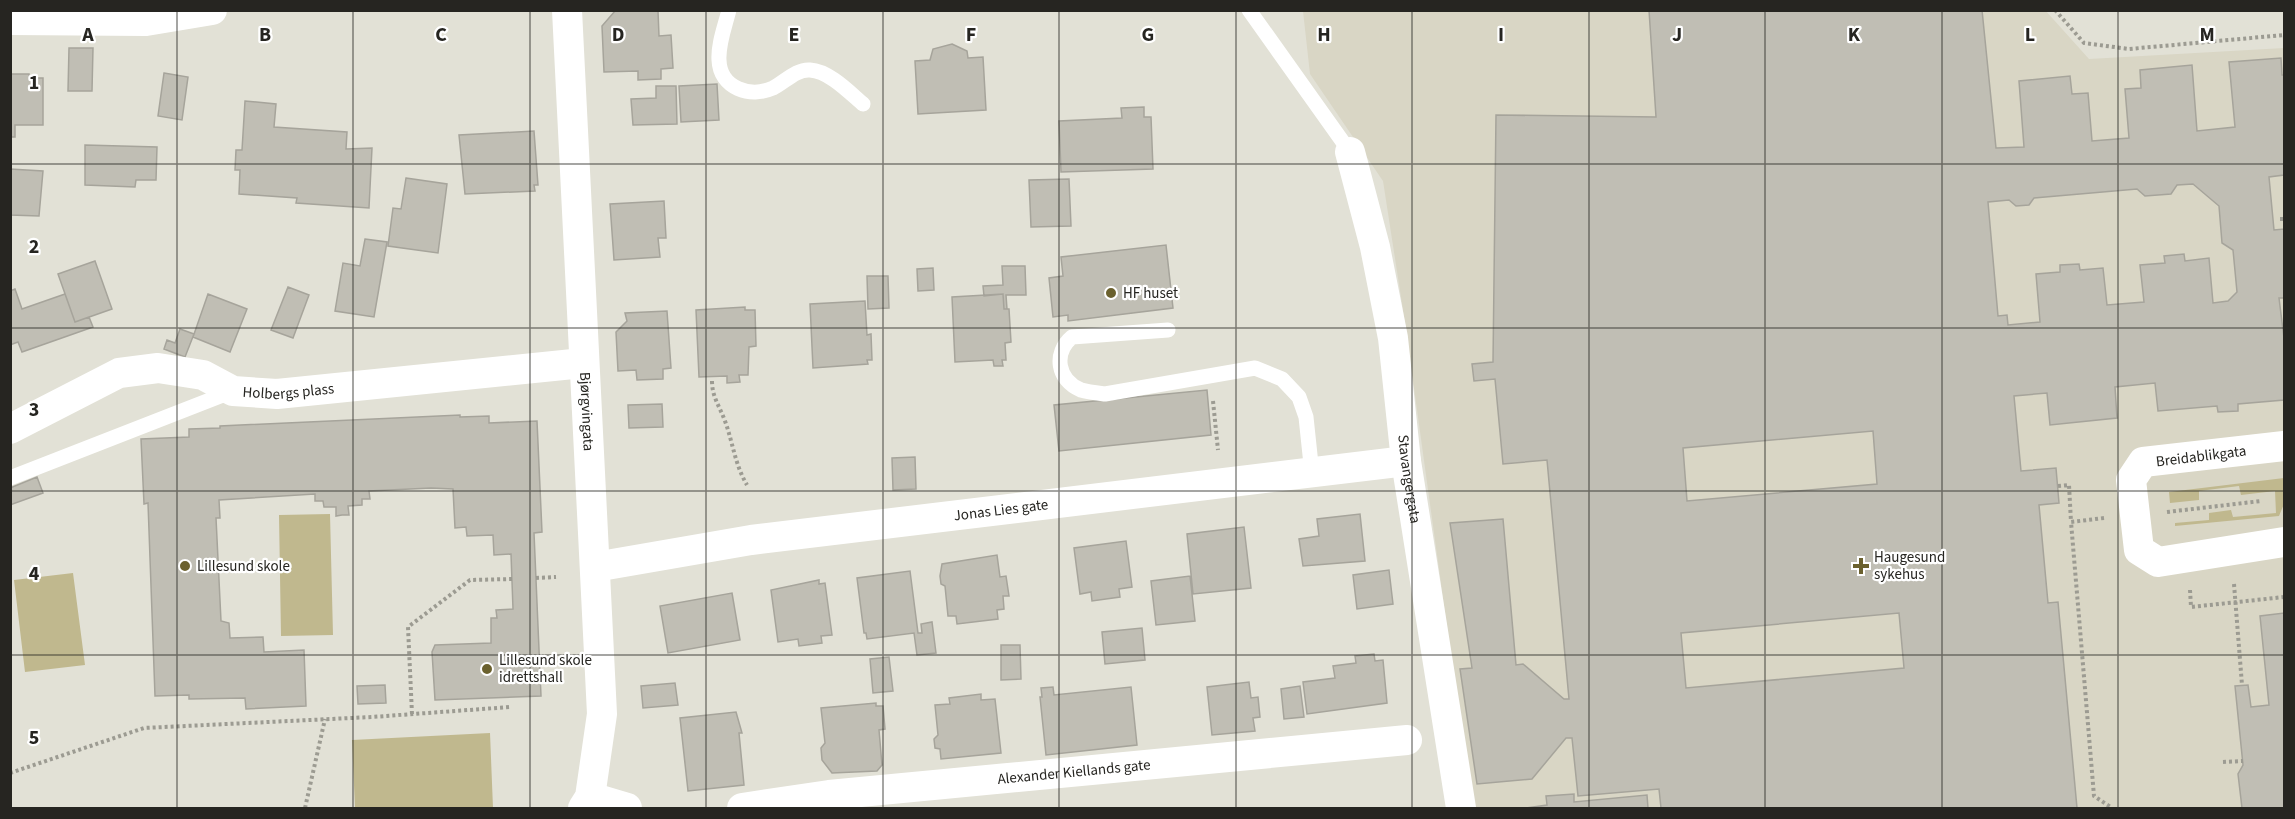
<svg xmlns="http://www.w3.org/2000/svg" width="2295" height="819" font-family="'Source Sans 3',sans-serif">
<rect width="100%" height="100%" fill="#e2e1d6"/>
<path fill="#d9d6c5" d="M2045,10L2089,59L2284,48V808H1472L1405,323L1383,181L1310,74L1303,11Z"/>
<path fill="#c0b88e" d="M2284,478V504L2279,516L2175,526V523L2209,520V513L2231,510L2233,517L2276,513L2275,491L2241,495L2239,486L2199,491V500L2170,503L2169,492Z
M330,514L333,635L281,636L279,515Z
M73,573L85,665L25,672L14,580Z
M490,733L493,808H355L352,740Z"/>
<path fill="#c0beb4" stroke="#a6a49b" stroke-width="1.5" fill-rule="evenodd" d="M1649,10H1982L1996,148L2024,147L2019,81L2070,76L2072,94L2088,93L2092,141L2129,138L2125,89L2141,88L2140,70L2192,65L2197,131L2235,127L2229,62L2281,58L2282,75H2284V175L2269,177L2274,230L2284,229V298H2279L2284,338V400L2238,404V411L2218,412L2217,406L2158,411L2155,383L2115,387L2117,418L2050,425L2047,393L2014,396L2021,471L2056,468L2059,503L2039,505L2048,603L2058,602L2077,808H1661L1659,789L1578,796L1572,738H1566L1532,779L1477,784L1460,669L1472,668L1450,523L1503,519L1516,665L1523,664L1564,699H1569L1547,460L1503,464L1495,379L1474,381L1472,364L1493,362L1496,115L1656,117ZM2193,184L2219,206L2222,243L2233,250L2237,292L2228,301L2213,303L2209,258L2185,261L2184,254L2164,256L2165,263L2140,265L2144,302L2107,305L2103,268L2080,270L2079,264L2060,265V272L2036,274L2040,322L2008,325L2007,315L1998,316L1988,202L2009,200L2016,206L2029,205L2034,198L2137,189L2145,196L2171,194L2177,185ZM1873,431L1877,484L1687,501L1683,448ZM1899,613L1904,668L1686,688L1681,633Z
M658,11L659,36L671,35L673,68L661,69V79L638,80V71L604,72L602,26L615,11Z
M952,44L967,51L968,58L983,57L986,110L918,114L915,61L930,60L933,49Z
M69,48H93L92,91H68Z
M164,73L188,77L182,120L158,116Z
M10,74H29V78H43V125H15V137H10Z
M717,84L719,120L681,122L679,86Z
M656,86H676L677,124L633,125L631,99L656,98Z
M245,101L276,104L274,127L347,132L346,149L372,148L369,208L296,203L297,198L239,194L240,170H235L236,150H242Z
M1144,107V117H1151L1153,169L1061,172L1059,121L1122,118L1121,108Z
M534,131L538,185H534L535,191L465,194L459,135Z
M85,145L157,147L156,180H136L135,187L85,185Z
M10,169L43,171L39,216L10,215Z
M406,178L447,184L438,253L388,246L393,208L401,209Z
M1069,179L1071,226L1031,227L1029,180Z
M664,201L666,238H658L660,257L614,260L610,204Z
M365,239L387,242L374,317L335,311L343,263L360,266Z
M1166,245L1173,308L1068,321V315L1053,317L1049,278L1063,276L1061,257Z
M95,261L112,309L75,322L58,274Z
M1002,266H1025L1026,295H1006L1007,309H1004L1003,294L984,296L983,286L1003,285Z
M933,268L934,290L918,291L917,269Z
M867,276H888L889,308L868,309Z
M288,287L309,295L293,338L271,330Z
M15,289L22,309L65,294L75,322L89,317L93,327L22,352L18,342L10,345V291Z
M208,294L247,309L230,352L193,337Z
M1003,294L1004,309H1009L1011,342L1005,343L1006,360H1002L1003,366H994L993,360L955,362L952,297Z
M865,301L867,335L871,334L872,360H867L868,364L813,368L810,304Z
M745,307V310H755L756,346L749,347L748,375H739L740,382L727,383V376L699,377L696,310Z
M667,311L671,368L663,369V379L637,380L636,370L618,371L616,332L627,321L625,313Z
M180,329L194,334L185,357L164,349L167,340L175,343Z
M1207,390L1211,435L1059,451L1054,405Z
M662,404L663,427L629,428L628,405Z
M460,415V417L489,416V423L537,421L542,532L534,533L541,696L435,700L432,652L435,645L491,643V618H497L496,610L513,609L511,554L494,555L493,535L467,536L466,527L455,528L453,489L431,488L369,491L370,499H362V505L348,506L349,515H342L336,516V507H324L323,501H315V494L219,500L220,518H216L221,621L229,623L230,638L263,637L264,652L304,650L306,706L246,709L245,698L189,699V695L155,696L148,503L144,504L141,439L189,437V429L220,428V426Z
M915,457L916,489L893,490L892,458Z
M37,477L43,493L10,505V488Z
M1360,514L1365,561L1303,566L1299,539L1319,536L1317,519Z
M1244,527L1251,588L1193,594L1187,534Z
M1126,541L1132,587L1119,589L1120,597L1092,601L1091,592L1080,594L1074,548Z
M997,555L1000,577L1006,576L1009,596H1003L1004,609L997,610L998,619L957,624L956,616H948L945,586L941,584L940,576L942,564Z
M1389,570L1393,604L1357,609L1353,575Z
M910,571L918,633H922L921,624L932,622L936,653L917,655L914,633L867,639L866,633H864L857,578Z
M1190,576L1195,621L1156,625L1151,581Z
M819,580V584L825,583L832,635L821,636L822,643L799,646L798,639L778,642L771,590Z
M732,593L740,640L668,653L660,606Z
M2284,613V808H2242L2238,774L2243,765L2235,686L2248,685L2251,707L2269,705L2260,616Z
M1142,628L1145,660L1105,664L1102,632Z
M1001,645H1020L1021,679L1001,680Z
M1374,654L1375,661L1383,660L1387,703L1307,714L1303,682L1335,678L1333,666L1356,663L1355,656Z
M889,657L893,691L873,693L870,659Z
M1249,682L1251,698L1258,697L1260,717L1253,718L1255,731L1212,735L1207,687Z
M675,683L678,705L643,708L641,686Z
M385,685L386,703L358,704L357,686Z
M1300,686L1304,717L1284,719L1281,689Z
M1053,687L1054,695L1131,687L1137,745L1046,755L1040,697H1042L1041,688Z
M981,694V700L995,699L1001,753L941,759L940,749L935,748L934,739L938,735L935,705L950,704L949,698Z
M876,703V706H883L885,729L879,730L882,765L877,771L832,773L822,760L821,748L825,743L821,708Z
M736,712L742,733H739L744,785L688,791L680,718Z
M1574,794V802L1647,795L1648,808H1526L1547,805L1546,796Z"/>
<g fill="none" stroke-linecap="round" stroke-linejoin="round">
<path stroke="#9c9b92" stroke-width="4" stroke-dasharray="3 3" stroke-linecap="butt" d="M2055,10L2084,43L2129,49L2284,35
M2280,219H2284
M712,381C712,397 720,407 725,421C733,443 735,465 747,485
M1213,401L1218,450
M2058,486L2069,485L2071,522
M2167,512L2261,501
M2104,518L2071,522L2094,796L2112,808
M536,578L556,577
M2234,584L2242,685
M2190,590L2191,607L2284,597
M412,714L408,627L470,580L512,579
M2223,762L2243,761
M10,773L144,728L372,717L510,707
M305,808L325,719"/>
<path stroke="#fff" stroke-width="15" d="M729,10C725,26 718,44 719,60C720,89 751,98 773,88C785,82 796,69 810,70C829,71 849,92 863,104
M1249,10L1350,152
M1168,330L1072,337C1053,353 1057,380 1081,390C1088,392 1097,393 1105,394L1255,368L1282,379L1299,397L1306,417L1312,474
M10,478L233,391"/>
<g stroke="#fff" stroke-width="30">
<path id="s1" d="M567,10L602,714L590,797L583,808"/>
<path d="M10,20L146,21L212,10"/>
<path id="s2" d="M1350,152L1375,247L1393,338L1406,461L1461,808"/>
<path id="s3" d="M10,429L119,373L158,368L203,375L233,391L277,394L583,363"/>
<path d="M2284,446L2143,462L2131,480L2139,550L2158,562L2284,542"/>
<path id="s4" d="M595,567L751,540L1406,461"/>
<path d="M590,797L627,808"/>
<path id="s5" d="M742,808L829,795L1407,740"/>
</g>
</g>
<path fill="none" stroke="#262521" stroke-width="1.5" stroke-opacity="0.55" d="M177,10V808M353,10V808M530,10V808M706,10V808M883,10V808M1059,10V808M1236,10V808M1412,10V808M1589,10V808M1765,10V808M1942,10V808M2118,10V808M10,164H2284M10,328H2284M10,491H2284M10,655H2284"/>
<g fill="#6b612e" stroke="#fff" stroke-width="2">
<circle cx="1111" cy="293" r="6"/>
<circle cx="185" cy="566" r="6"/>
<path d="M1858 557h6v6h6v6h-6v6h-6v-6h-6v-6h6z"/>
<circle cx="487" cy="669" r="6"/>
</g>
<g text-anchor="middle" stroke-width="4.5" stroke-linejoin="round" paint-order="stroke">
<g font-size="15" fill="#262521" stroke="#fff" text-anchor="start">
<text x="1123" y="298">HF huset</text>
<text x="1874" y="562">Haugesund<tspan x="1874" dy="17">sykehus</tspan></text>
<text x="197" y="571">Lillesund skole</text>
<text x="499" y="665">Lillesund skole<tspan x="499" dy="17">idrettshall</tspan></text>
</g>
<g font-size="15" fill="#262521" stroke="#fff">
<text dy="5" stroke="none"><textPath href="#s3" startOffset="297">Holbergs plass</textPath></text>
<text dy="5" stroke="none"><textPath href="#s1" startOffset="402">Bjørgvingata</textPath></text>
<text transform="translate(2201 456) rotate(-7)" y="5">Breidablikgata</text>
<text dy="5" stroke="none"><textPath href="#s2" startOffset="333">Stavangergata</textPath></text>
<text dy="5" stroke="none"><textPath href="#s4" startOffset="410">Jonas Lies gate</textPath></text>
<text dy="5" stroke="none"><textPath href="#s5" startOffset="334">Alexander Kiellands gate</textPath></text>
</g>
</g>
<g font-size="20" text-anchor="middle" font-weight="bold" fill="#262521" stroke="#fff" stroke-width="4.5" stroke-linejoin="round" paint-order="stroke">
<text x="88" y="41">A</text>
<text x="265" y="41">B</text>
<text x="441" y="41">C</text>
<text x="618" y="41">D</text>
<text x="794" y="41">E</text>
<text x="971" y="41">F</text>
<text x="1148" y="41">G</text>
<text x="1324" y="41">H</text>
<text x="1501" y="41">I</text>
<text x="1677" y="41">J</text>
<text x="1854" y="41">K</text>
<text x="2030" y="41">L</text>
<text x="2207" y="41">M</text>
<text x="34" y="89">1</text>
<text x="34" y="253">2</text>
<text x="34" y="416">3</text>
<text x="34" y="580">4</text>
<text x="34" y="744">5</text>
</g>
<rect width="2295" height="819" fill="none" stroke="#262521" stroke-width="24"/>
</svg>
